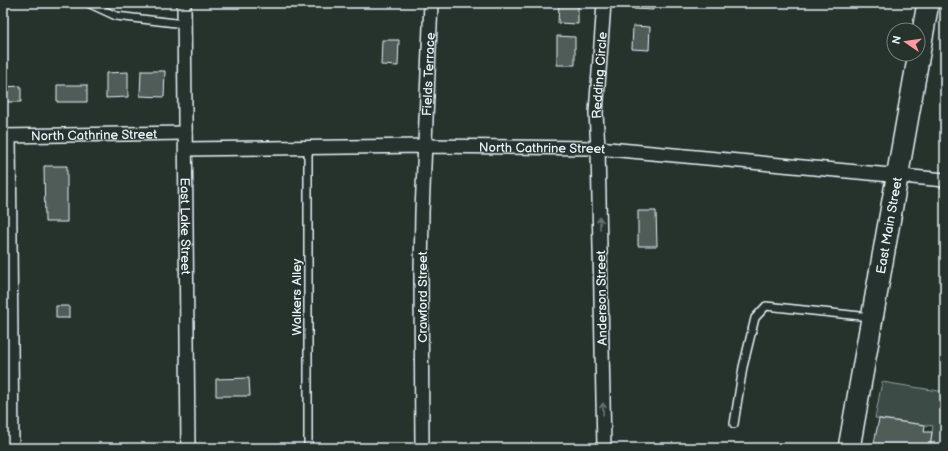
<svg xmlns="http://www.w3.org/2000/svg" width="948" height="451" font-family="'Balsamiq Sans',sans-serif">
<rect width="100%" height="100%" fill="#26332d"/>
<filter id="ink" filterUnits="userSpaceOnUse"><feTurbulence type="fractalNoise" baseFrequency=".025" numOctaves="2"/><feDisplacementMap in="SourceGraphic" scale="8" xChannelSelector="R" yChannelSelector="G"/><feConvolveMatrix kernelMatrix="1 2 1 2 8 2 1 2 1" color-interpolation-filters="sRGB"/></filter>
<g filter="url(#ink)">
<path fill="#3e4b47" stroke="#939ea0" d="M882,382L945,392V448H930L933,426L875,418Z"/>
<path fill="#505c59" stroke="#e8f1f8" d="M559,3H578V24L558,23Z
M634,3H653V10L634,9Z
M633,26L650,27L649,50L632,49Z
M557,36L575,37V65H557Z
M382,40H399L398,66L381,65Z
M141,71H165L164,97L140,96Z
M128,72V97L106,98V73Z
M57,85H87V102H57Z
M21,86V102H3V87Z
M44,166H67V222H45Z
M638,211H656L657,246H638Z
M56,306H69V318H56Z
M249,378L250,396H216V379Z
M879,419L925,425L924,432H932L930,448H873Z"/>
<g fill="none" stroke-linecap="round" stroke-linejoin="round">
<defs>
<path id="service" d="M88,3L116,16L184,24
M734,424L743,367L755,318L766,306L870,317
M308,448V147"/>
<g id="minor">
<path id="s1" d="M184,3L188,448"/>
<path id="s2" d="M3,136L185,133"/>
<path d="M9,136L12,448"/>
<path id="s3" d="M186,149L425,146L598,148L945,180"/>
<path id="s4" d="M422,448L421,275L422,212L431,3"/>
<path id="s5" d="M604,448L598,148L596,113L604,3"/>
</g>
<g id="primary">
<path id="s6" d="M849,448L928,3"/>
</g>
</defs>
<use href="#service" stroke="#e8f1f8" stroke-width="10"/>
<use href="#minor" stroke="#e8f1f8" stroke-width="16"/>
<use href="#primary" stroke="#e8f1f8" stroke-width="24"/>
<use href="#service" stroke="#26332d" stroke-width="7"/>
<use href="#minor" stroke="#26332d" stroke-width="13"/>
<use href="#primary" stroke="#26332d" stroke-width="21"/>
</g>
<defs><path id="oneway-shaft" d="M-6 0H5M1.5-3L5.5 0L1.5 3" fill="none" stroke-width="1.6" stroke-linecap="round" stroke-linejoin="round"/></defs>
<g stroke="#6a7674">
<use href="#oneway-shaft" transform="translate(600 223) rotate(-91)"/>
<use href="#oneway-shaft" transform="translate(603 409) rotate(-91)"/>
</g>
</g>
<g text-anchor="middle" stroke-width="3" stroke-linejoin="round" paint-order="stroke">
<g font-size="13" fill="#e8f1f8" stroke="#26332d">
<text dy="5" stroke="none"><textPath href="#s4" startOffset="374">Fields Terrace</textPath></text>
<text dy="5" stroke="none"><textPath href="#s5" startOffset="373">Redding Circle</textPath></text>
<text dy="5" stroke="none"><textPath href="#s2" startOffset="91">North Cathrine Street</textPath></text>
<text dy="5" stroke="none"><textPath href="#s3" startOffset="356">North Cathrine Street</textPath></text>
<text dy="5" stroke="none"><textPath href="#s1" startOffset="223">East Lake Street</textPath></text>
<text dy="5" stroke="none"><textPath href="#s6" startOffset="226">East Main Street</textPath></text>
<text transform="translate(296 297) rotate(-90)" y="5">Walkers Alley</text>
<text transform="translate(422 297) rotate(-90)" y="5">Crawford Street</text>
<text transform="translate(601 298) rotate(-91)" y="5">Anderson Street</text>
</g>
</g>
<rect width="948" height="451" fill="none" stroke="#26332d" stroke-width="16"/>
<rect x="8" y="8" width="932" height="435" fill="none" stroke="#e8f1f8" stroke-width="1.5" filter="url(#ink)"/>
<g transform="translate(906 42) rotate(283)"><circle r="19" fill="#26332d" stroke="#747f7e"/>
<path d="M0-3L7 15L0 10L-7 15Z" fill="#ff9aa2"/>
<text y="-6" font-size="11" font-weight="bold" text-anchor="middle" fill="#e8f1f8">N</text>
</g>
</svg>
